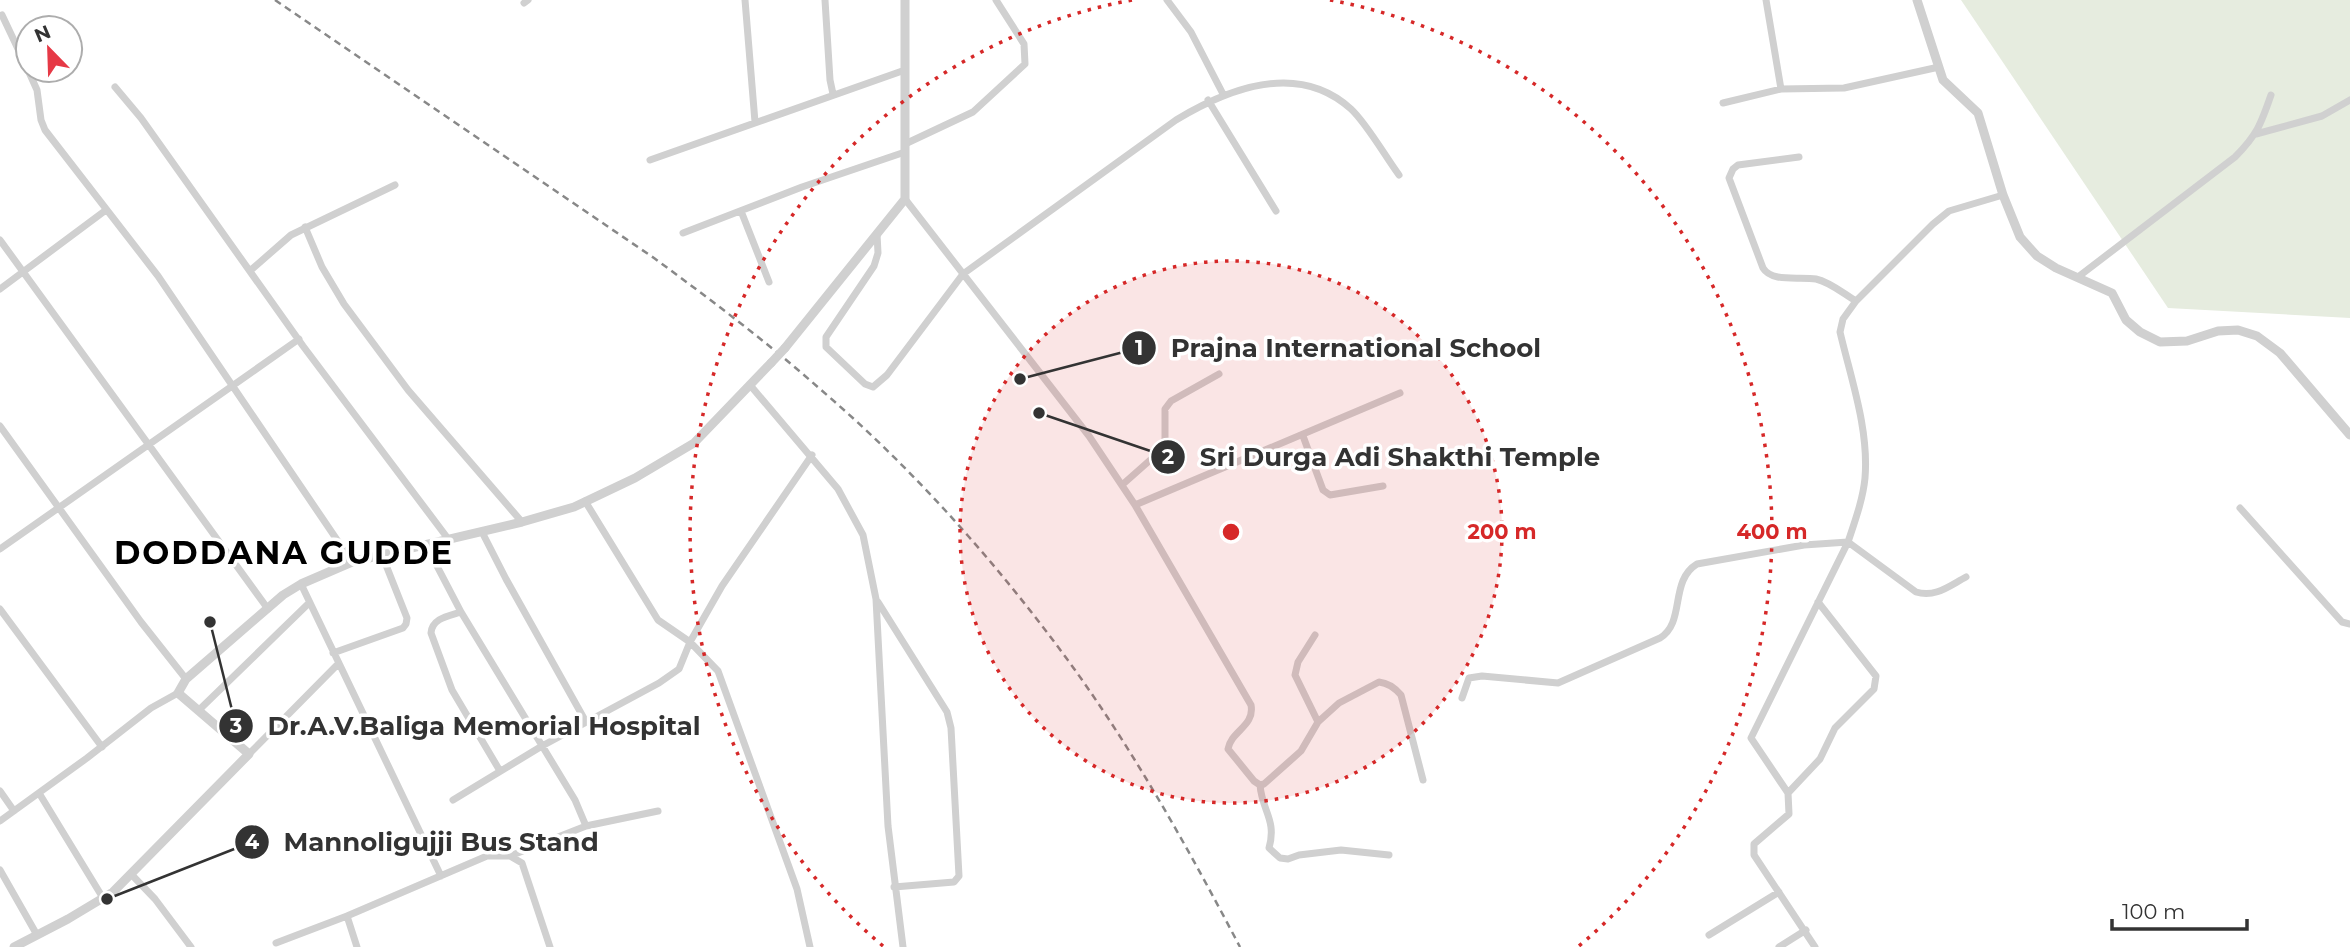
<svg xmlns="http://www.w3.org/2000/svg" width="2350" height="947" font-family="Montserrat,sans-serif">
<rect width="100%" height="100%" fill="#fff"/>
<path fill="#e6ecdf" d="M1961,0H2350V318L2168,308Z"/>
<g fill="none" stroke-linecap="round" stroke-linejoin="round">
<path stroke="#d0d0d0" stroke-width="7" d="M745,0L755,122
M825,0L830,80L833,94
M1167,0L1191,32L1223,94
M1766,0L1781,89
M524,3L528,0
M2,15L28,70
M28,70L37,90L41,120L45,130L158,276L352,562
M115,87L141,118L303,346L449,540
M1208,100L1276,211
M1723,103L1781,89L1844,88L1939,67
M2256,134L2322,116L2350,100
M905,144L973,112L1025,64L1024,44L996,0
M1799,157L1738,165L1733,169L1729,178L1763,268C1772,283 1800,276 1816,279C1830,282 1844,294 1856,301
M650,160L905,70
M905,199L1089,436L1135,505L1251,705C1255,726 1231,731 1228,749L1254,781L1260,785L1264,784L1301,751L1318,722L1339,703L1379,682C1389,683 1395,688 1401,695L1423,780
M741,211L769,282
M305,227L322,267L344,304L408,390L522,522
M683,233L802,187L905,152
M877,234L878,253L874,266L826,337V347L865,384L873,387L887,375L963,274L1176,120C1229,88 1298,61 1351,109C1367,124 1385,156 1399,175
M0,240L268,609
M251,270L291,235L395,185
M2078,277L2235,157C2257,135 2261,124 2271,95
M0,289L106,210
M750,385L838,489L863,535L876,599L888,826L903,947
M0,426L141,622L186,679
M1303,436L1323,490L1330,495L1383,486
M1122,485L1157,454L1165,445V409L1171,401L1219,374
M585,501L658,620L690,642L718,671L797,889L810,947
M1135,505L1400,393
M2240,508L2342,622L2350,624
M482,532L506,579L586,722
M426,545L461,612L575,800L586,826
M0,549L299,339
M301,584L441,876
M878,602L947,712L951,728L959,876L954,882L894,887
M0,609L102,747
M461,612C449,616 432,618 431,633L452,690L500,771
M1315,635L1298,662L1295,675L1318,722
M333,653L403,628L406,624L407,618L382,555
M1462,698L1469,678L1482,676L1558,683L1660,638C1686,622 1669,581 1697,564L1804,545L1848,542L1916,592C1935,598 1949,586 1966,577
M199,710L309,603
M249,754L338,664
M1260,785C1262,811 1277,820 1269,848L1280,858L1288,859L1299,855L1341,850L1389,855
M0,791L14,811
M39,793L103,898
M1788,793L1820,759L1835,728L1874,689L1876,676L1818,602
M453,800L542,746L659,683L679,669L690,642L722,586L812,455
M0,821L87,758L151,708L178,693
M510,856L586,826L658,811
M0,870L37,935
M131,874L155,899L191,947
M1709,935L1779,892
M276,943L347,916
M357,947L347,916L487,856H510L522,863L550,947
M1779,947L1806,930
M1815,947L1754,855V844L1789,814L1788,793L1751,738L1848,542C1855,521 1863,499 1865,478C1869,429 1851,379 1840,332L1843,319L1856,301L1933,224L1949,211L2003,195"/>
<path stroke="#d0d0d0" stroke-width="9" d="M1917,0L1943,80L1978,113L2003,195L2020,237L2037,256L2056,268L2112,293L2126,320L2140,332L2160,342L2187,341L2218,331L2238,330L2257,336L2280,353L2350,435
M785,348L905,199V0
M14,947L68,919L113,892L249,754L178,693L186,679L283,595L301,584L352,562L522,522L574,507L635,478L694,443L771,363"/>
<path stroke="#888" stroke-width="2.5" stroke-dasharray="7 5" stroke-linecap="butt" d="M275,0L654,258C711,300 767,342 820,389C916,471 1001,568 1075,670C1138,758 1190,852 1240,947"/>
<path stroke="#d0d0d0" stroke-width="9" d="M771,363L785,348"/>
</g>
<circle cx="1231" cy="532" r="271" fill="#d62828" fill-opacity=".12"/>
<g fill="none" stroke="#d62828" stroke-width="3.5" stroke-dasharray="3.5 7">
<circle cx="1231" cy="532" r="271"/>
<path d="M883 946A541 541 0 0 1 1132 0M1330 0A541 541 0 0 1 1579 946"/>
</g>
<g text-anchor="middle" stroke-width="7" stroke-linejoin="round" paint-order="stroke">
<g font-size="32" font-weight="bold" letter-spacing="2" fill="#000" stroke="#fff">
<text x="284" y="564">DODDANA GUDDE</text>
</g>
</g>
<circle cx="1231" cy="532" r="10" fill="#d62828" stroke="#fff" stroke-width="3.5"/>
<g font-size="21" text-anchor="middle" font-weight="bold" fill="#d62828" stroke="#fff" stroke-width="7" stroke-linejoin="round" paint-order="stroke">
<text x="1502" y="539">200 m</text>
<text x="1772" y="539">400 m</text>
</g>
<path fill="none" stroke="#333" stroke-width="2.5" d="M1020 379L1139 348M1039 413L1168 457M210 622L236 726M107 899L252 842"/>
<g fill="#333" stroke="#fff" stroke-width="2.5">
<circle cx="1020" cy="379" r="7"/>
<circle cx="1039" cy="413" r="7"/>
<circle cx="210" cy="622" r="7"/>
<circle cx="107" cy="899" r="7"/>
<circle cx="1139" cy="348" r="18"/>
<circle cx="1168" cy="457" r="18"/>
<circle cx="236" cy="726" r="18"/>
<circle cx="252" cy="842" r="18"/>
</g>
<g font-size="21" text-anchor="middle" font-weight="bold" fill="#fff">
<text x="1139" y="355">1</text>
<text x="1168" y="464">2</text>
<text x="236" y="733">3</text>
<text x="252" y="849">4</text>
</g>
<g font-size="26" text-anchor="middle" font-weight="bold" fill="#333" stroke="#fff" stroke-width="7" stroke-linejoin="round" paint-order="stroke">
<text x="1356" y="357">Prajna International School</text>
<text x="1400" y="466">Sri Durga Adi Shakthi Temple</text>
<text x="484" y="735">Dr.A.V.Baliga Memorial Hospital</text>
<text x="441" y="851">Mannoligujji Bus Stand</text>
</g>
<g transform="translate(49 49) rotate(337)"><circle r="33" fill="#ffffff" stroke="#adadad" stroke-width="2"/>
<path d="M0-5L12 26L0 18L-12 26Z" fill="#e63946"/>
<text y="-10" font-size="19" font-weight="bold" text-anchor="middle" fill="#333333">N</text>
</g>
<path d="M2112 919v10h135v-10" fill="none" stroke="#333333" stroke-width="3.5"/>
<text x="2122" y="919" font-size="21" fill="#333333" stroke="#ffffff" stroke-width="5" paint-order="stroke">100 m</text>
</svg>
